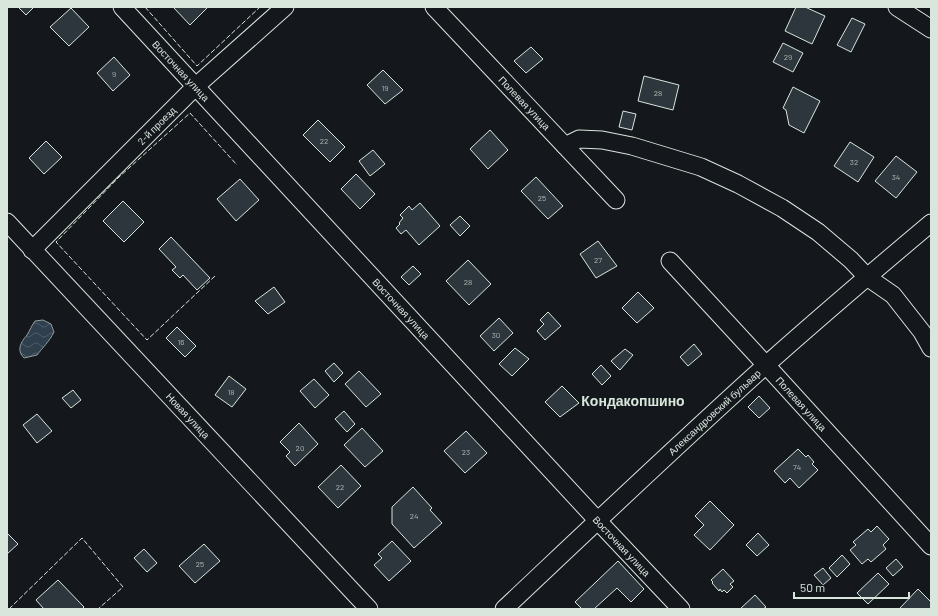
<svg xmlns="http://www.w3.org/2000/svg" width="938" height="616" font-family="Barlow,sans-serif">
<defs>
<pattern id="water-waves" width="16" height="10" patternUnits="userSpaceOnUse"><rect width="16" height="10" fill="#2f3f4d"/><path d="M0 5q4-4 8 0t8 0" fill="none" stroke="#4c5b66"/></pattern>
</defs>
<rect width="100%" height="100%" fill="#14181c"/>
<path fill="url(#water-waves)" stroke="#939e99" d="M43,320L51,324L54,332C49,342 43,347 37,355L24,358C16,350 21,342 27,335C30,330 32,325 35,321Z"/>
<path fill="#2c363c" stroke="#d8e6dc" d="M18,7H34L26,15Z
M173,7H208L190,25Z
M796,7H805L825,16L812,44L785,31Z
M71,8L89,27L69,46L50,27Z
M852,18L865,24L851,52L837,45Z
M783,43L803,53L793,72L773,62Z
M531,47L543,59L526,73L514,61Z
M114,57L130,75L113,91L97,73Z
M383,70L403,90L385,104L367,85Z
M644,76L679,85L673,110L638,101Z
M793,87L820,101L804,133L789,125L786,110L783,108Z
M623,111L636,114L632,130L619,127Z
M318,120L345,147L330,162L303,135Z
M490,130L508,150L488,169L470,149Z
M46,141L62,157L44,174L29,158Z
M850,142L874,157L858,182L834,166Z
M373,150L385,164L370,176L359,161Z
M896,156L917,172L896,198L875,181Z
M356,174L375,194L360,209L341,189Z
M536,177L563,206L548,219L521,191Z
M240,179L259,200L236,221L217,199Z
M123,201L144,222L124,242L103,221Z
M420,203L440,226L419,245L406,230L401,234L396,228L400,224L399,223L403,218L400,215L409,206L412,210Z
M460,216L470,226L460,236L450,225Z
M171,237L210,278L197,290L183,275L180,278L172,270L176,267L159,249Z
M598,241L617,266L596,278L580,254Z
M468,260L491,284L469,305L446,281Z
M413,266L421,274L409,285L401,277Z
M274,287L285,302L268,314L255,301Z
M638,292L654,308L637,323L622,308Z
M548,312L561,326L545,340L537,331L544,324L540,320Z
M499,318L513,333L494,351L480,336Z
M177,327L196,346L185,357L166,338Z
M694,344L702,354L688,366L680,357Z
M515,348L529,359L512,376L499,364Z
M625,349L633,355L620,370L611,361Z
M334,363L343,373L334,382L325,371Z
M601,365L611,376L602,385L592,374Z
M359,371L381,394L366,407L345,384Z
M229,376L246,389L232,407L215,395Z
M314,379L329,395L315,408L300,391Z
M562,386L579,403L560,417L545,402Z
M73,390L81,400L71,408L62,398Z
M759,396L770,408L759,418L748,407Z
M344,411L355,424L347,432L335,419Z
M37,414L52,431L37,443L23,425Z
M299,423L318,444L295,466L286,456L290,452L280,442Z
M362,428L383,451L365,467L344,445Z
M466,431L487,453L465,473L444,451Z
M798,449L806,457L808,455L814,462L812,464L818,470L799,488L790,478L785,483L774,471Z
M341,465L361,486L338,508L318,487Z
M413,487L432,508L430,510L442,523L414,548L392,524V507Z
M710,501L734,525L710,550L694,535L704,525L695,516Z
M877,526L889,539L883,545L886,549L871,562L868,559L862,564L850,550L856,545L853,542L868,529L871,532Z
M7,533L18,544L7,554Z
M758,533L769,545L757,556L746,545Z
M392,541L411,561L389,581L374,565L382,558L378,554Z
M204,544L220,561L195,583L179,566Z
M144,549L157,563L147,572L134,558Z
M842,555L850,564L837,577L829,568Z
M896,559L903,567L893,576L886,568Z
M618,561L644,589L631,602L617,588L594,609H582L575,602Z
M823,568L831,578L823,585L814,575Z
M723,569L734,581L730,584L733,587L727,593L724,590L722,592L720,589L719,591L712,583L713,582L711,580Z
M878,573L889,584L868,604L857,593Z
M58,580L84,607L82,609H44L36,600Z
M918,589L931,602V609H901L900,608Z
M755,595L766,607L763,609H740Z"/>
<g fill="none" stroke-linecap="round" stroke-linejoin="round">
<defs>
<g id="minor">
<path id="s1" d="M122,7L598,521L681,609"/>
<path id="s2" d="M434,7L616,200"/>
<path d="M897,7L931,29"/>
<path d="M565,146L579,139L602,140L632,146L701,167L738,184L782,208L818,232L851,260L867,277L893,295L922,332L931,348"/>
<path id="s3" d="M7,222L369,609"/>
<path id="s4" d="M32,250L196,86L285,7"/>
<path id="s5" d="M670,261L766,365L931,546"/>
<path id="s6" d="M504,609C591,527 677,445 766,365C820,317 875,270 931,223"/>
</g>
</defs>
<use href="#minor" stroke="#d8e6dc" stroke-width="19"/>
<use href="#minor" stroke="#14181c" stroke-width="17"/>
<path stroke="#d8e6dc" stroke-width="1" stroke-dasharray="5 2" stroke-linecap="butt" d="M145,7L197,66L260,7
M215,276L147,340L56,242L119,177L190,113L237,165
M9,609L82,538L123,587L98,609"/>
</g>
<g text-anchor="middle" stroke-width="3" stroke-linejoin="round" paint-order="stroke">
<g font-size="8" fill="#adbab4">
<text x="788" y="60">29</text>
<text x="114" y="77">9</text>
<text x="385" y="91">19</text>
<text x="658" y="96">28</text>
<text x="324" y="144">22</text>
<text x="854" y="165">32</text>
<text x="896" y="180">34</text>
<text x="542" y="201">25</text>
<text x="598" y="263">27</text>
<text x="468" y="285">28</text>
<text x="496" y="338">30</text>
<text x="181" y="345">16</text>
<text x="231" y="395">18</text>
<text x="300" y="451">20</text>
<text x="466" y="455">23</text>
<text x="797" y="470">74</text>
<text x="340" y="490">22</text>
<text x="414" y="519">24</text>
<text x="200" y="567">25</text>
</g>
<g font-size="10" fill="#d8e6dc" stroke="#14181c">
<text dy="4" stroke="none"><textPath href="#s1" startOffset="87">Восточная улица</textPath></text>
<text dy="4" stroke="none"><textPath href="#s2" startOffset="132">Полевая улица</textPath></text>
<text dy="4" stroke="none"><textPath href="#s4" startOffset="176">2-й проезд</textPath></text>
<text dy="4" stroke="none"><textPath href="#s1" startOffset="411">Восточная улица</textPath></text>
<text dy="4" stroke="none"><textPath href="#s5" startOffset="194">Полевая улица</textPath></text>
<text dy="4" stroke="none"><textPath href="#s6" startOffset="288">Александровский бульвар</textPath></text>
<text dy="4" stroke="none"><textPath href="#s3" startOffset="265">Новая улица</textPath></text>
<text dy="4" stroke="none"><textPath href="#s1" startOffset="735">Восточная улица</textPath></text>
</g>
<g font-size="14" font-weight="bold" fill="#d8e6dc" stroke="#14181c">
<text x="633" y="406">Кондакопшино</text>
</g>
</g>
<rect width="938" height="616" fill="none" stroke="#d8e6dc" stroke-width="16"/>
<path d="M794 592v6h115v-6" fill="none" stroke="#d8e6dc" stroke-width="2"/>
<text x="800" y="592" font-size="12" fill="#d8e6dc" stroke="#14181c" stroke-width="3" paint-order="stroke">50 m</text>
</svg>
